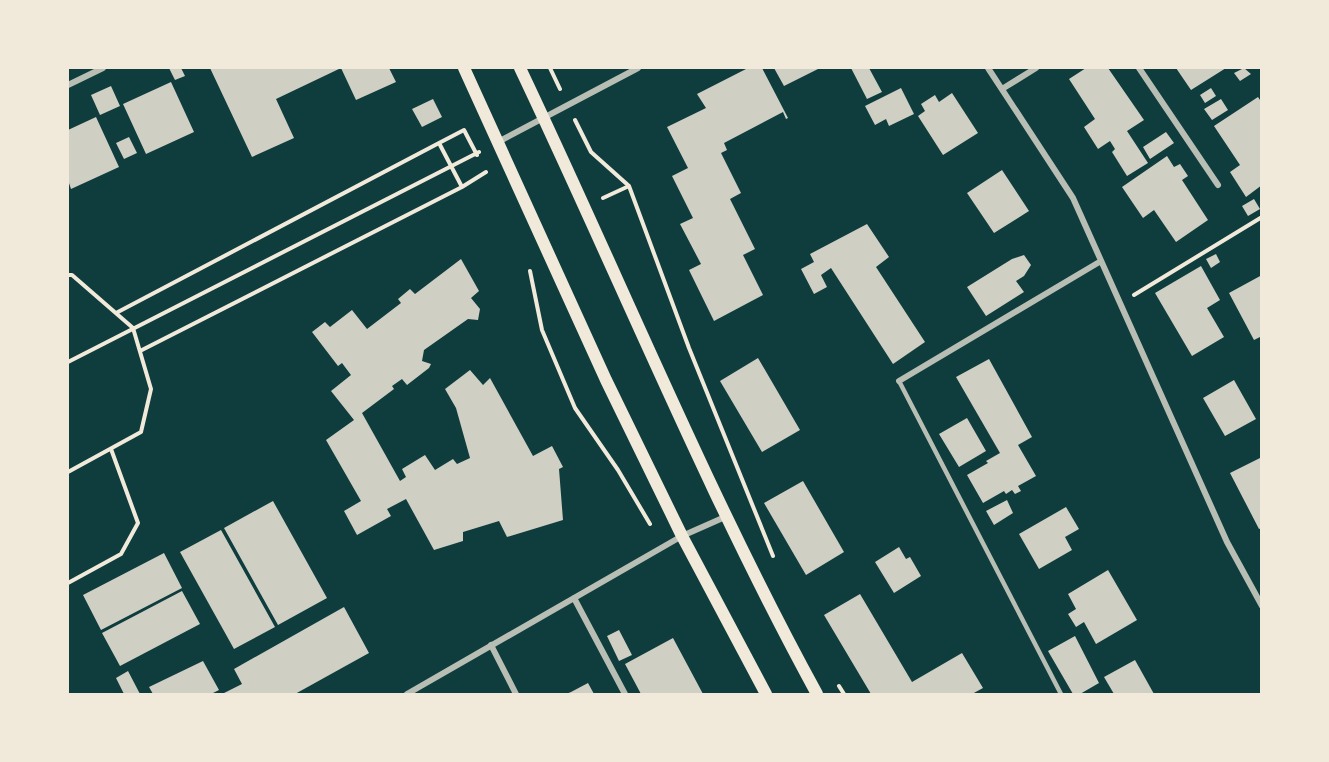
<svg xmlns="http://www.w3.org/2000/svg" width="1329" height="762" font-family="'Nunito Sans',sans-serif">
<rect width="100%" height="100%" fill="#0f3d3e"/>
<path fill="#cfcfc3" d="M169,68H181L185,76L175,80Z
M210,68H389L396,82L356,100L341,68L276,99L294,138L252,157Z
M748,68H762L788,118L786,119L783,112L724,143L727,150L721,153L741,193L730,199L755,249L743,255L763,295L714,321L689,270L701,264L680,224L693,218L672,176L688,168L667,127L706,108L697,94Z
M774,68H820L784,86Z
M851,68H869L882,92L867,99Z
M1086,68H1108L1144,120L1127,131L1148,163L1127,176L1112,152L1115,149L1110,141L1098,149L1084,127L1095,119L1069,79Z
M1176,68H1226L1191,90Z
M1244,68L1251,74L1240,81L1234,73Z
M171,82L194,132L146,154L123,104Z
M111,86L120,106L100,115L91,95Z
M901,88L914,114L889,126L886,119L875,125L865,106Z
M1211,88L1216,96L1205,103L1200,95Z
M952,93L978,133L943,155L918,116L925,111L921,104L935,95L939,102Z
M1258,97L1262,103V185L1246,197L1230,172L1240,165L1214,126Z
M433,99L442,117L422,127L412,109Z
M1221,99L1228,110L1212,120L1204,109Z
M96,117L119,167L71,189L68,180V130Z
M1166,132L1174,143L1150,159L1143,147Z
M129,137L137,153L124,159L116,143Z
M1167,156L1174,167L1180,164L1188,176L1182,180L1208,220L1176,242L1154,210L1143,218L1122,187Z
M1002,170L1029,211L994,233L967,193Z
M1254,199L1260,209L1248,216L1242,206Z
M867,224L889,257L876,267L925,342L893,364L831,268L821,275L827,287L814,294L801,269L814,262L810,254Z
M1216,254L1220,262L1211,268L1206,259Z
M1024,255L1031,265L1024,276L1016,281L1024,292L986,316L967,287L1012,259Z
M461,259L479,291L471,298L480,309L478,320L468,319L424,350L422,361L431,364L429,368L407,385L402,379L392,386L394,389L362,413L400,481L406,477L402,469L425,455L435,470L453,459L457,464L470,458L456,408L445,389L470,370L483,385L490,378L533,456L552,446L563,467L559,469L563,520L507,537L499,521L463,532V541L434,550L406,499L387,509L391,516L357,535L344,511L361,501L326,440L354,420L331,391L351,375L342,363L338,366L312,332L325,322L330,327L352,310L367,329L401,303L398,299L410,289L415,294Z
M1201,266L1220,300L1207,308L1224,337L1192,356L1155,293Z
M1262,275V336L1254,340L1229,293Z
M758,358L800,430L762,452L720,381Z
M989,359L1032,437L1018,445L1036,476L1018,486L1021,491L1015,494L1012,490L1006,494L1004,491L983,503L967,475L988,463L986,461L1000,453L956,377Z
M1234,380L1256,419L1225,436L1203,398Z
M967,418L986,451L959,467L939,434Z
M1262,457V528L1259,529L1230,473Z
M803,481L844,552L806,575L764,503Z
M1007,500L1013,513L994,525L986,511Z
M273,501L327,598L278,625L224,528Z
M1066,507L1079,529L1065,537L1072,550L1039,569L1019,534Z
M221,530L275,627L234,649L180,552Z
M899,547L906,559L910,557L921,576L894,593L875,562Z
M164,553L182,588L101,630L83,595Z
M1108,570L1137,620L1096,644L1084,622L1076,627L1068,614L1076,609L1068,594Z
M182,591L200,624L120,666L102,633Z
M860,594L912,682L962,653L983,688L972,694H871L824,615Z
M344,607L369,653L295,694H222L242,684L234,669Z
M619,630L632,655L619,661L607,636Z
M1075,636L1099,683L1080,694H1073L1048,651Z
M673,638L703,694H641L625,664Z
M1135,660L1154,694H1114L1104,677Z
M203,661L219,690L211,694H153L149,687Z
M128,671L140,694H124L116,678Z
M588,683L594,694H566L571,692Z"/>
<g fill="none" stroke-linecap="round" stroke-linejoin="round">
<path stroke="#f1e9da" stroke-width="4" d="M550,68L560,89
M575,120L591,152L629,186L689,348L773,556
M439,143L464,130L477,155
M462,187L486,172
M603,198L629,186
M530,271L542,330L575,408L618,470L650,524
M68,275H72L133,328L151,389L141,432L68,472
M1134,295L1262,217
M116,313L439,143L462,187L140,351
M68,362L479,152
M68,583L121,554L138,523L111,449
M839,686L844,694"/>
<path stroke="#b8beb3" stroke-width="4.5" d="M899,381L1061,694"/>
<path stroke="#b8beb3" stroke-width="6" d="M988,68L1073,198L1227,542L1262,606
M1139,68L1218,185
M68,85L103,68
M1002,89L1036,68
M498,142L638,68
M899,381L1101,261
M574,598L625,694
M491,645L516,694
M407,694L682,536L725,517"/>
<path stroke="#f1e9da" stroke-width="12" d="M464,68L606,380L682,536L766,694
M520,68C619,276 706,491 817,694"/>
</g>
<rect width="1329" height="762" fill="none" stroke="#f1e9da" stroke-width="138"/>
</svg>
